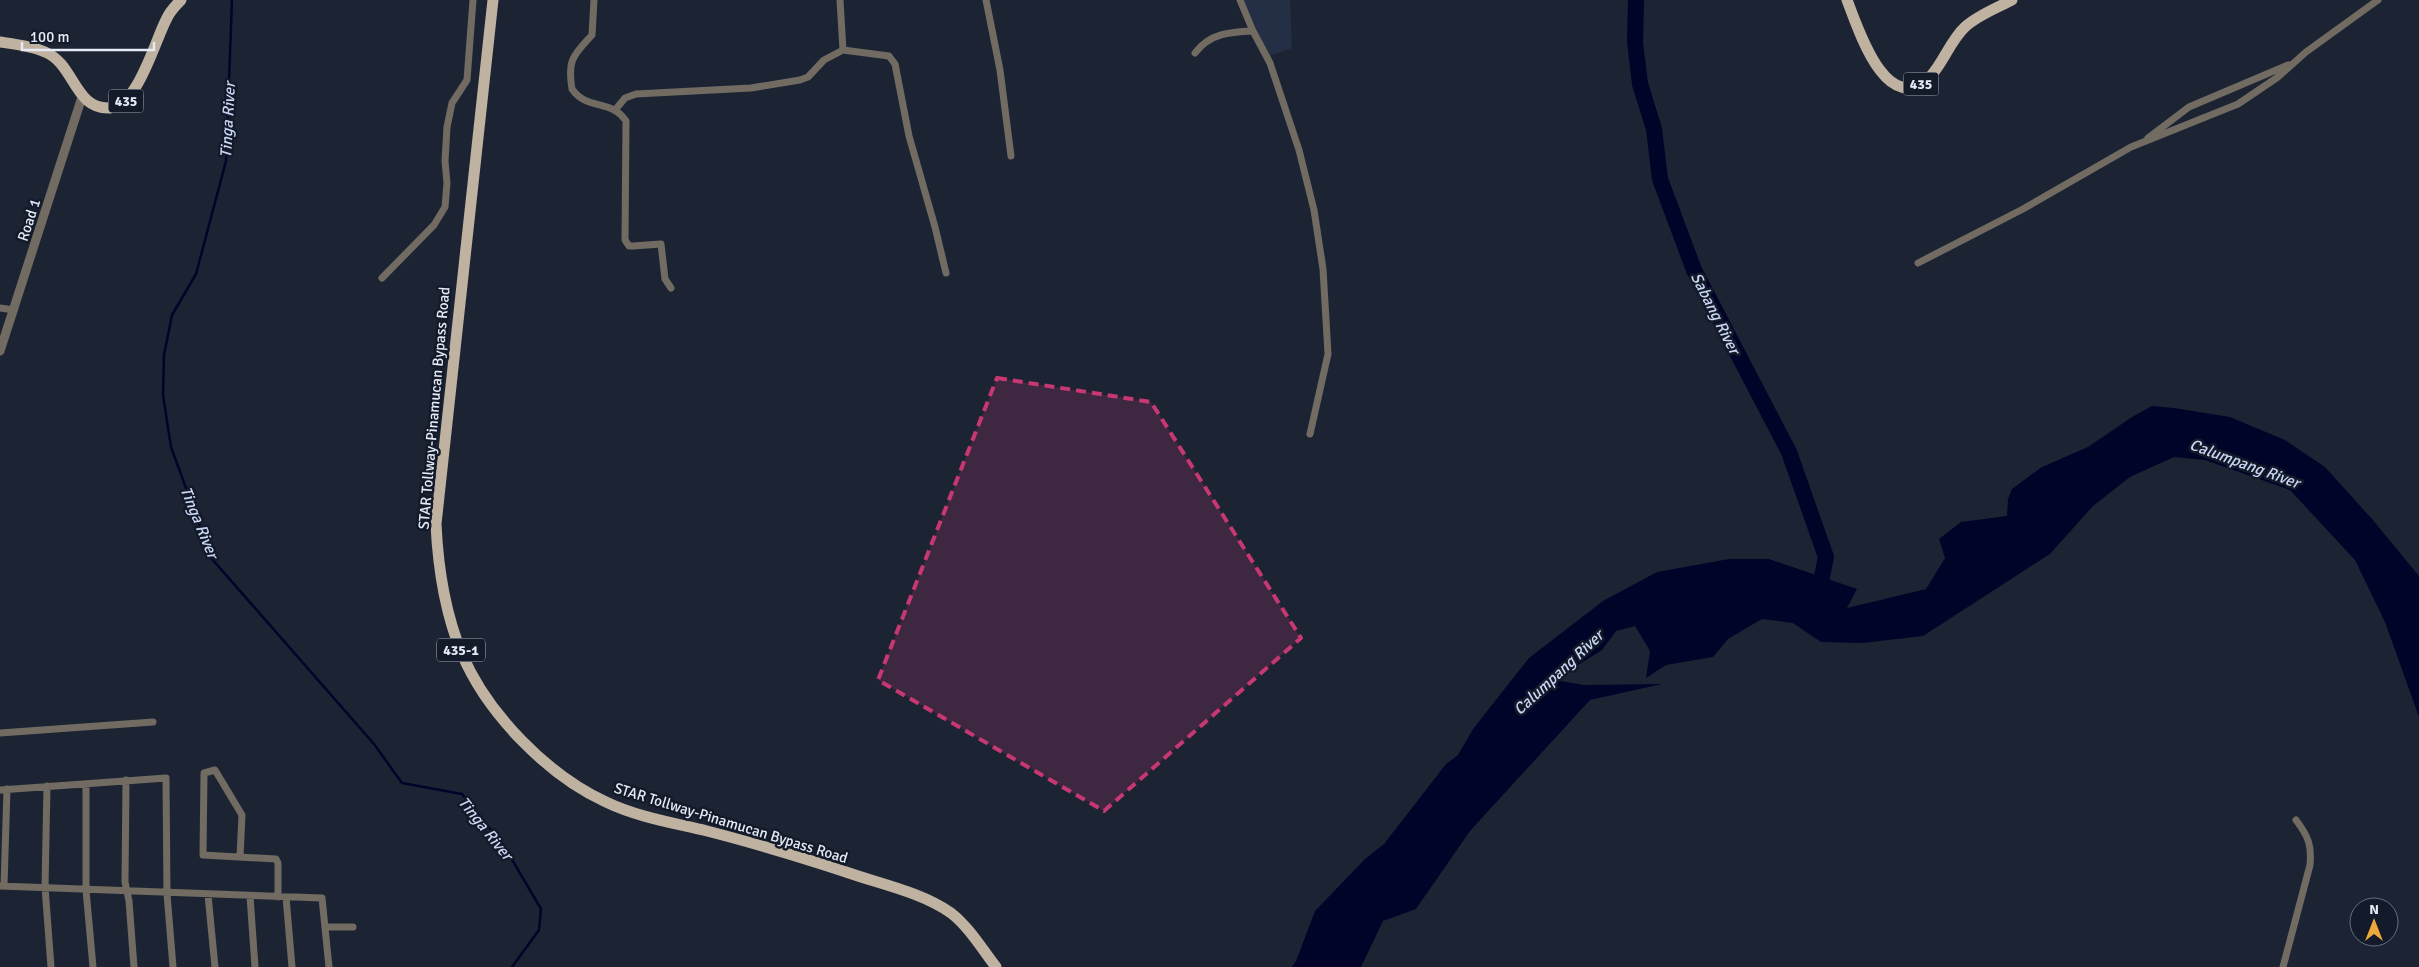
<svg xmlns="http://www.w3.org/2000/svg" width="2419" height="967" font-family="Signika,sans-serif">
<rect width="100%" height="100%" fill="#1c2434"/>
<path fill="#242e44" d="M1243,0H1290L1292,48L1269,56Z"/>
<path fill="#010429" d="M2152,406L2174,408L2230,417L2285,440L2325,467L2372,519L2419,576V717L2385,622L2355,560L2290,490L2205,460L2174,457L2130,477L2093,506L2050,554L1923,636L1862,643L1821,642L1793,623L1762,619L1728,639L1713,657L1666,665L1646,678L1650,651L1635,626L1616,631L1602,650L1554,680L1584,685L1662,684L1590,700L1470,831L1416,909L1383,921L1361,967H1292L1296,961L1315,911L1365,859L1384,844L1446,764L1458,755L1473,729L1529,658L1603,601L1657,572L1729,559H1769L1857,589L1847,608L1926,589L1945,558L1939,539L1961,522L2007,516L2008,499L2012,489L2042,467L2088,447L2132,417Z"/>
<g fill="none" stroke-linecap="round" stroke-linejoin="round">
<path stroke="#010429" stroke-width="2.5" d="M232,0L226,161L196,274L172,315L164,355L163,395L171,447L212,559L374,744L402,783L462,794L504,846L541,909L539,930L512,967"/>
<path stroke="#010429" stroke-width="16" d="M1636,0L1635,42L1640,84L1654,129L1660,179L1694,270L1789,452L1826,557L1818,596"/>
<path stroke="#716b62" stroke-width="7" d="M594,0L592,35C574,55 567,59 572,89C587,111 612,99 626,121L625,240L629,246H633L661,244L665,279L671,288
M840,0L843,50L889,56L895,64L909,136L935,227L946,273
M986,0L1000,70L1011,156
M1240,0L1253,31L1270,63L1299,150L1314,210L1323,269L1328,354L1310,434
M1195,53C1210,33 1230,32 1253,31
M616,109L625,98L636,94L751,88L800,80L808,77L824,60L843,50
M2148,138L2189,107L2288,65
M1918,263L2023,209L2131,147L2238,104L2278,77L2306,52L2378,0
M382,278L434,225L445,207L447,183L445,161L447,127L452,103L467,80L473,0
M0,308L14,310
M0,733L153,722
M126,780L125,882L129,901L134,967
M86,784V890L93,967
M47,786L45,887L51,967
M0,790L166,778L167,894L173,967
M240,857L242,815L215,770L204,773L203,855L276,859L278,863V897
M0,886L322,898L329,967
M4,886L7,789
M208,895L215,967
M250,896L255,967
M286,897L292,967
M325,927H353
M2283,967L2310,865C2312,845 2308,836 2296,820"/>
<path stroke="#716b62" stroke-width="9" d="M0,351L82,97"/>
<path stroke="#c0b2a1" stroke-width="11" d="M493,0L436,524C438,568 445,613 462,654C487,713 547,775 606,802C637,817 674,823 707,831C754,843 800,857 846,872C880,884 921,892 951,913C969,927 982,949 996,967
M1847,0C1858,28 1886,119 1930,77C1944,62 1950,41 1965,27C1978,15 1997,8 2012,0
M0,42C14,44 32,46 45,52C75,64 74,110 110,108C138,106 155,40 167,18C170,11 176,5 181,0"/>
</g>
<path fill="#c73872" fill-opacity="0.2" stroke="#c73872" stroke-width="4" stroke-dasharray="10 6" stroke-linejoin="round" d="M997,378L1151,402L1301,638L1104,811L878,680Z"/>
<g text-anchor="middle" stroke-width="5" stroke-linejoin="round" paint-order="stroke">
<g fill="#131a2a" stroke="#a6acb9" stroke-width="1">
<rect x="1903.5" y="72.5" width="35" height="23" rx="4"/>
<rect x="108.5" y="89.5" width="35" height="23" rx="4"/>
<rect x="437" y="638.5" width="48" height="23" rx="4"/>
</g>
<g font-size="14" font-weight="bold" fill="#e5eaf6">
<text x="1921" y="89">435</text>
<text x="126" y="106">435</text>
<text x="461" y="655">435-1</text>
</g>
<g font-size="15" fill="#e5eaf6" stroke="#131a2a">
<text transform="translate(29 220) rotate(-72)" y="5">Road 1</text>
<text transform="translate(434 408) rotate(-85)" y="5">STAR Tollway-Pinamucan Bypass Road</text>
<text transform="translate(731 823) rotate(17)" y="5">STAR Tollway-Pinamucan Bypass Road</text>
</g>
<g font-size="16" font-style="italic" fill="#cad7f4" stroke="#131a2a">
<text transform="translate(227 120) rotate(-87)" y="6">Tinga River</text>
<text transform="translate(1716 313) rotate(63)" y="6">Sabang River</text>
<text transform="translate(2245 463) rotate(20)" y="6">Calumpang River</text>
<text transform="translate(200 522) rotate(68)" y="6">Tinga River</text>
<text transform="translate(1558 672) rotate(-43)" y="6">Calumpang River</text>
<text transform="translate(486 828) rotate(51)" y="6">Tinga River</text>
</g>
</g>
<g transform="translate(2374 922)"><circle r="24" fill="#131a2a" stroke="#676d7c"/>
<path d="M0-4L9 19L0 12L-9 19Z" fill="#eda83b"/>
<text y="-8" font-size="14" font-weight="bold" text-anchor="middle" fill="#e5eaf6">N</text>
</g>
<path d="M22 42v8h132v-8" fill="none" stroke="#e5eaf6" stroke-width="2.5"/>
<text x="30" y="42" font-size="15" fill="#e5eaf6" stroke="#131a2a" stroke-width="4" paint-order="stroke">100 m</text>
</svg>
